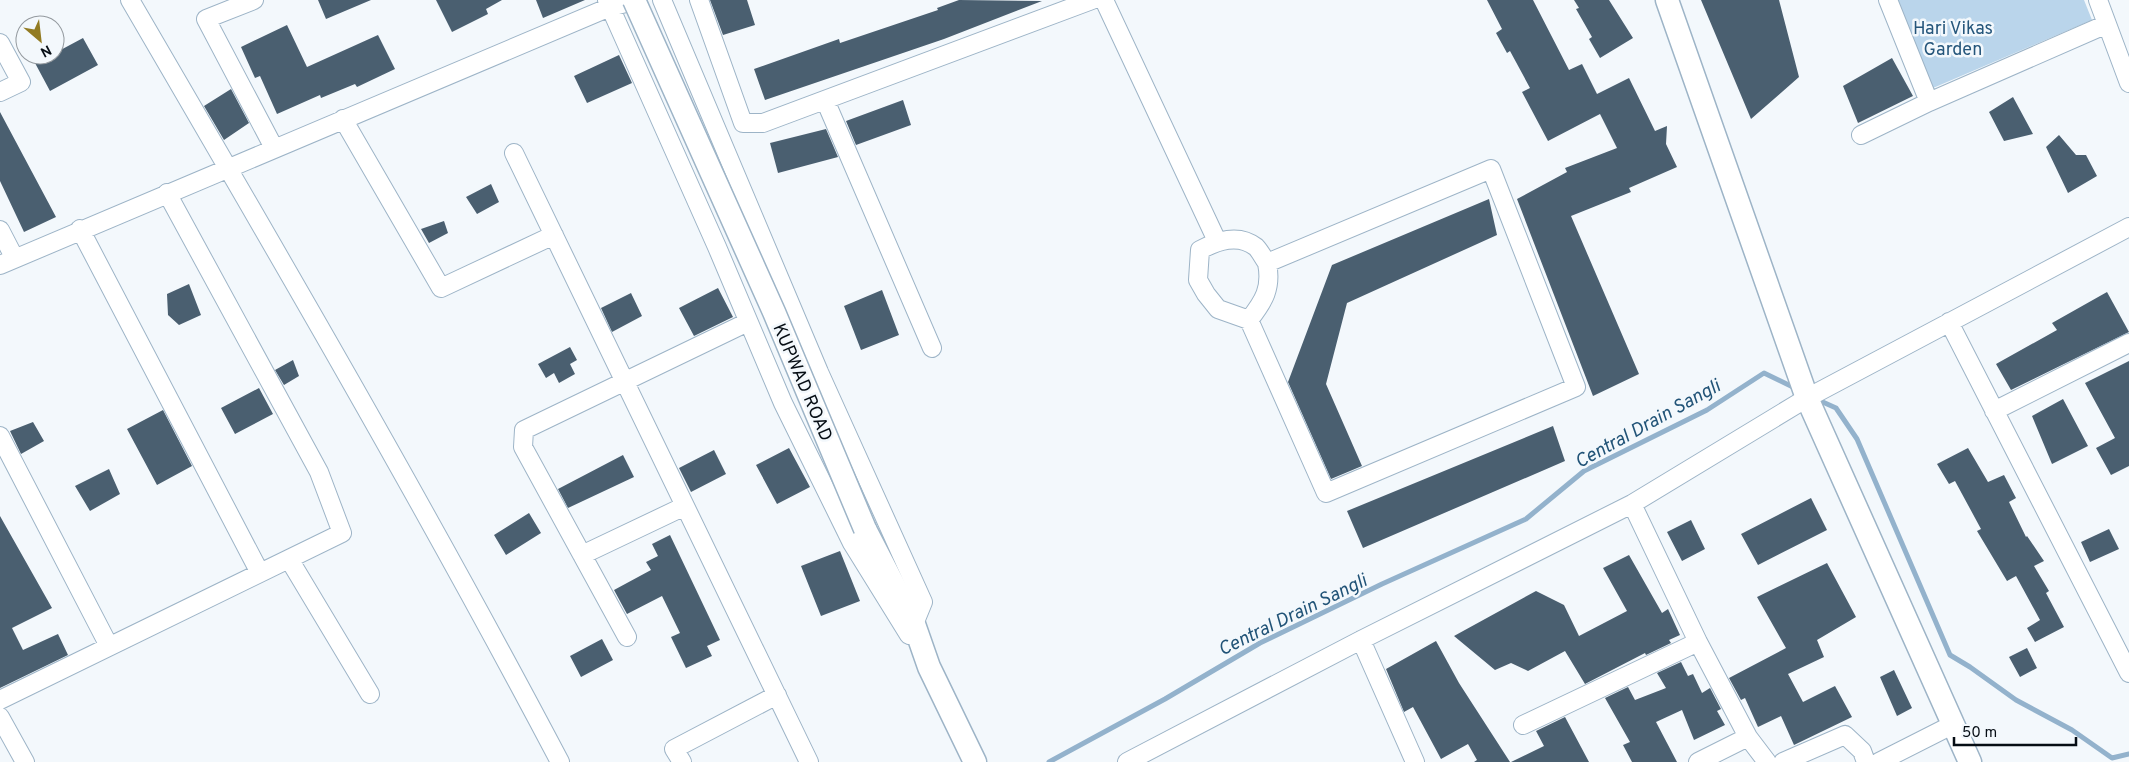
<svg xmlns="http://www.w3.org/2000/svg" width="2129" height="762" font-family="Overpass,sans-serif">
<rect width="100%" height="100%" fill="#f3f8fc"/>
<path fill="#bad5eb" d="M1896,0H2084L2092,20L1933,88Z"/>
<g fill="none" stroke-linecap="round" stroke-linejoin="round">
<path stroke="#93b2cc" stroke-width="5" d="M1816,399L1836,408L1857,439L1950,655L1970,667L2016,700L2072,730L2112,758L2129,754
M1049,762L1165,699L1260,643L1382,584L1526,519L1584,471L1707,410L1764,373L1797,389"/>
</g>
<path fill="#4a5f70" d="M318,0H371L326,19Z
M436,0H502L486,9L488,14L452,32Z
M536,0H585L543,18Z
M710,0H747L755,25L723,35Z
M959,0L1042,1L944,39L765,100L754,69L839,39L840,43L938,10L937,8Z
M1487,0H1533L1569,70L1582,64L1597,94L1629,78L1655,131L1667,126L1666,144L1677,167L1629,188L1631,192L1571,216L1639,374L1593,396L1517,199L1567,172L1565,168L1617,148L1600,114L1548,141L1522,92L1530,88L1510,51L1507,53L1496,33L1502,29Z
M1574,0H1609L1633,38L1600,58L1589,39L1592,37L1576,9L1579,8Z
M1701,0H1779L1799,77L1751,119Z
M287,25L307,67L378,35L395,69L357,87L355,84L321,98L320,95L277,114L260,76L255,78L241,47Z
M83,38L98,65L50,91L35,63L55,55V53Z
M619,55L632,83L587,103L574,76Z
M1892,58L1913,96L1858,123L1843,86Z
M231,89L249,123L224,140L204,106Z
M2013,97L2033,134L2004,141L1989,112Z
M903,100L911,125L856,145L846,121Z
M0,112L56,217L24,232L0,181Z
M826,129L838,157L778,173L770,143Z
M2059,135L2076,155H2086L2097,176L2068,193L2046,147Z
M491,184L499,202L477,214L466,197Z
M1489,199L1497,235L1347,303L1326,384L1362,466L1331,479L1288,382L1332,265Z
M444,221L448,233L429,243L421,229Z
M189,284L201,315L179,325L168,315L167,294Z
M718,288L733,317L694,336L679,308Z
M882,290L899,335L861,350L844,306Z
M2107,292L2129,332L2011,390L1996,364L2057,330L2052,323Z
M631,293L642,316L612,332L601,308Z
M570,347L577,360L570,364L575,374L559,383L554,373L546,378L538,364Z
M293,360L299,376L284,385L275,370Z
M2129,361V466L2111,475L2096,448L2115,438L2085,383Z
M259,388L273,414L235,434L221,408Z
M2063,399L2088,446L2052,464L2032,416Z
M163,410L192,466L157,485L127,429Z
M33,422L44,441L21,454L10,431Z
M1553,426L1565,461L1363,548L1347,511Z
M789,448L810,487L777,504L756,465Z
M1968,448L1988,482L2004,475L2016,498L2009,502L2026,537L2027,536L2044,561L2034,566L2049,591L2046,593L2064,627L2035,642L2027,628L2040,620L2016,576L2007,581L1977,531L1981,529L1955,481L1949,484L1937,464Z
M714,450L726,474L691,492L679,468Z
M623,455L634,477L568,508L558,489Z
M109,469L120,494L90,511L75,486Z
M1811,498L1827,530L1758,565L1741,534Z
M529,513L541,533L506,555L494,535Z
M0,516L52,608L12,628L23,650L58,634L68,655L0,688Z
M1691,520L1705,549L1682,561L1667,532Z
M2109,529L2119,549L2090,562L2081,542Z
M670,535L720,640L707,646L712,656L686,668L671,637L680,633L662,596L627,614L614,590L651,570L646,562L658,556L652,544Z
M840,551L860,601L821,616L801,566Z
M1629,555L1662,613L1668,609L1680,635L1669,640L1671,643L1646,655L1645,653L1585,684L1565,651L1528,671L1511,663L1495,670L1454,636L1536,591L1564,605L1579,636L1627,611L1603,568Z
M1827,563L1856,617L1817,640L1824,657L1788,674L1803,702L1835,686L1852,717L1794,745L1781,716L1758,727L1745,698L1741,700L1729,678L1786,648L1757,597Z
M602,639L613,660L581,677L570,656Z
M1436,641L1459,683L1510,762H1474L1477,760L1468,744L1441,759L1413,707L1404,712L1386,669Z
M2027,648L2037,668L2020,677L2009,657Z
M1681,662L1688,676L1693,674L1702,693L1710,688L1721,709L1717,711L1725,725L1694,740L1682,710L1656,722L1677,762H1632L1623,745L1630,742L1605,698L1628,687L1635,700L1666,688L1657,673Z
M1894,670L1912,708L1897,716L1880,677Z
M1565,717L1589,762H1511L1544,746L1536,731Z"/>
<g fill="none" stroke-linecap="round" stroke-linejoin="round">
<defs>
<path id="minor" d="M130,0C277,252 424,504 560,762
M254,0L206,19L274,148
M607,0L717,247L783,403L852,543L909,635
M662,0L819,372L923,602L914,624
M699,0L743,123H763L1092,0
M1104,0L1217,241
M1888,0L1929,102L2107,24
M2098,0L2129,83
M0,43L21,82L0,92
M825,100L932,348
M343,119L441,288L554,235
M1861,135L1929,102
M514,153L809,762
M1491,169L1576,387L1326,493L1249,320L1218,309L1206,294L1198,280L1200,250C1217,241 1238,233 1256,247C1260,251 1264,259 1267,263Z
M80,229L260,573
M0,230L14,257
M0,265L610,7L637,0
M1249,320C1264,301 1272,288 1267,263
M1949,322L2129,673
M1994,411L2129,343
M0,436L109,646
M1632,504L1698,642L1748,737L1767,762
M582,555L685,506
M289,559L370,694
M627,637L523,447L524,430L748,322
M1361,640L1415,762
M0,700L342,533L319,472L167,193
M0,717L25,762
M1523,725L1698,642
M682,762L674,749L777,695
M1127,762L1361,640L1632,504L1807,398L2129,227
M1698,762L1748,737
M1783,762L1845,735L1862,751L1866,762
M1879,762L1954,724"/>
<path id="major" d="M1667,0L1807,398L1970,762
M865,529L914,624L929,667L975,762"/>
</defs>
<use href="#minor" stroke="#9db4c7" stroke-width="20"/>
<use href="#major" stroke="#9db4c7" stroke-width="25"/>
<use href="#minor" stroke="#fff" stroke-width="18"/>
<use href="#major" stroke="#fff" stroke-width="22"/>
<defs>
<path id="major-bridge" d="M634,0L774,312L865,529"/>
</defs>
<use href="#major-bridge" stroke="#9db4c7" stroke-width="25" stroke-linecap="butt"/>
<use href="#major-bridge" stroke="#fff" stroke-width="22"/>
</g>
<g text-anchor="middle" stroke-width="5" stroke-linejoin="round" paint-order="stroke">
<g font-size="18" fill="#25567b" stroke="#f3f8fc">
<text x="1953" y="34">Hari Vikas<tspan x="1953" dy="21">Garden</tspan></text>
</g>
<g font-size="18" fill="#060d14" stroke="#f3f8fc">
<text transform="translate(803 382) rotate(67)" y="6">KUPWAD ROAD</text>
</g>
<g font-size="19" font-style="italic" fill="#215377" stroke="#f3f8fc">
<text transform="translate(1647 423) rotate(-29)" y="7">Central Drain Sangli</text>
<text transform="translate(1292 614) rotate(-26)" y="7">Central Drain Sangli</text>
</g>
</g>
<g transform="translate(40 40) rotate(152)"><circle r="24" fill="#f3f8fc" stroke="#949a9f"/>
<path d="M0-4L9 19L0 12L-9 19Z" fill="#927b22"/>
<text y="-8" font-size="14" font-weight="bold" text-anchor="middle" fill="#060d14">N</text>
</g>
<path d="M1954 737v8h122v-8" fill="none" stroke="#060d14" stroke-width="2.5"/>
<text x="1962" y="737" font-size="15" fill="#060d14" stroke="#f3f8fc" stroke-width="4" paint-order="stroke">50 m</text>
</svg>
